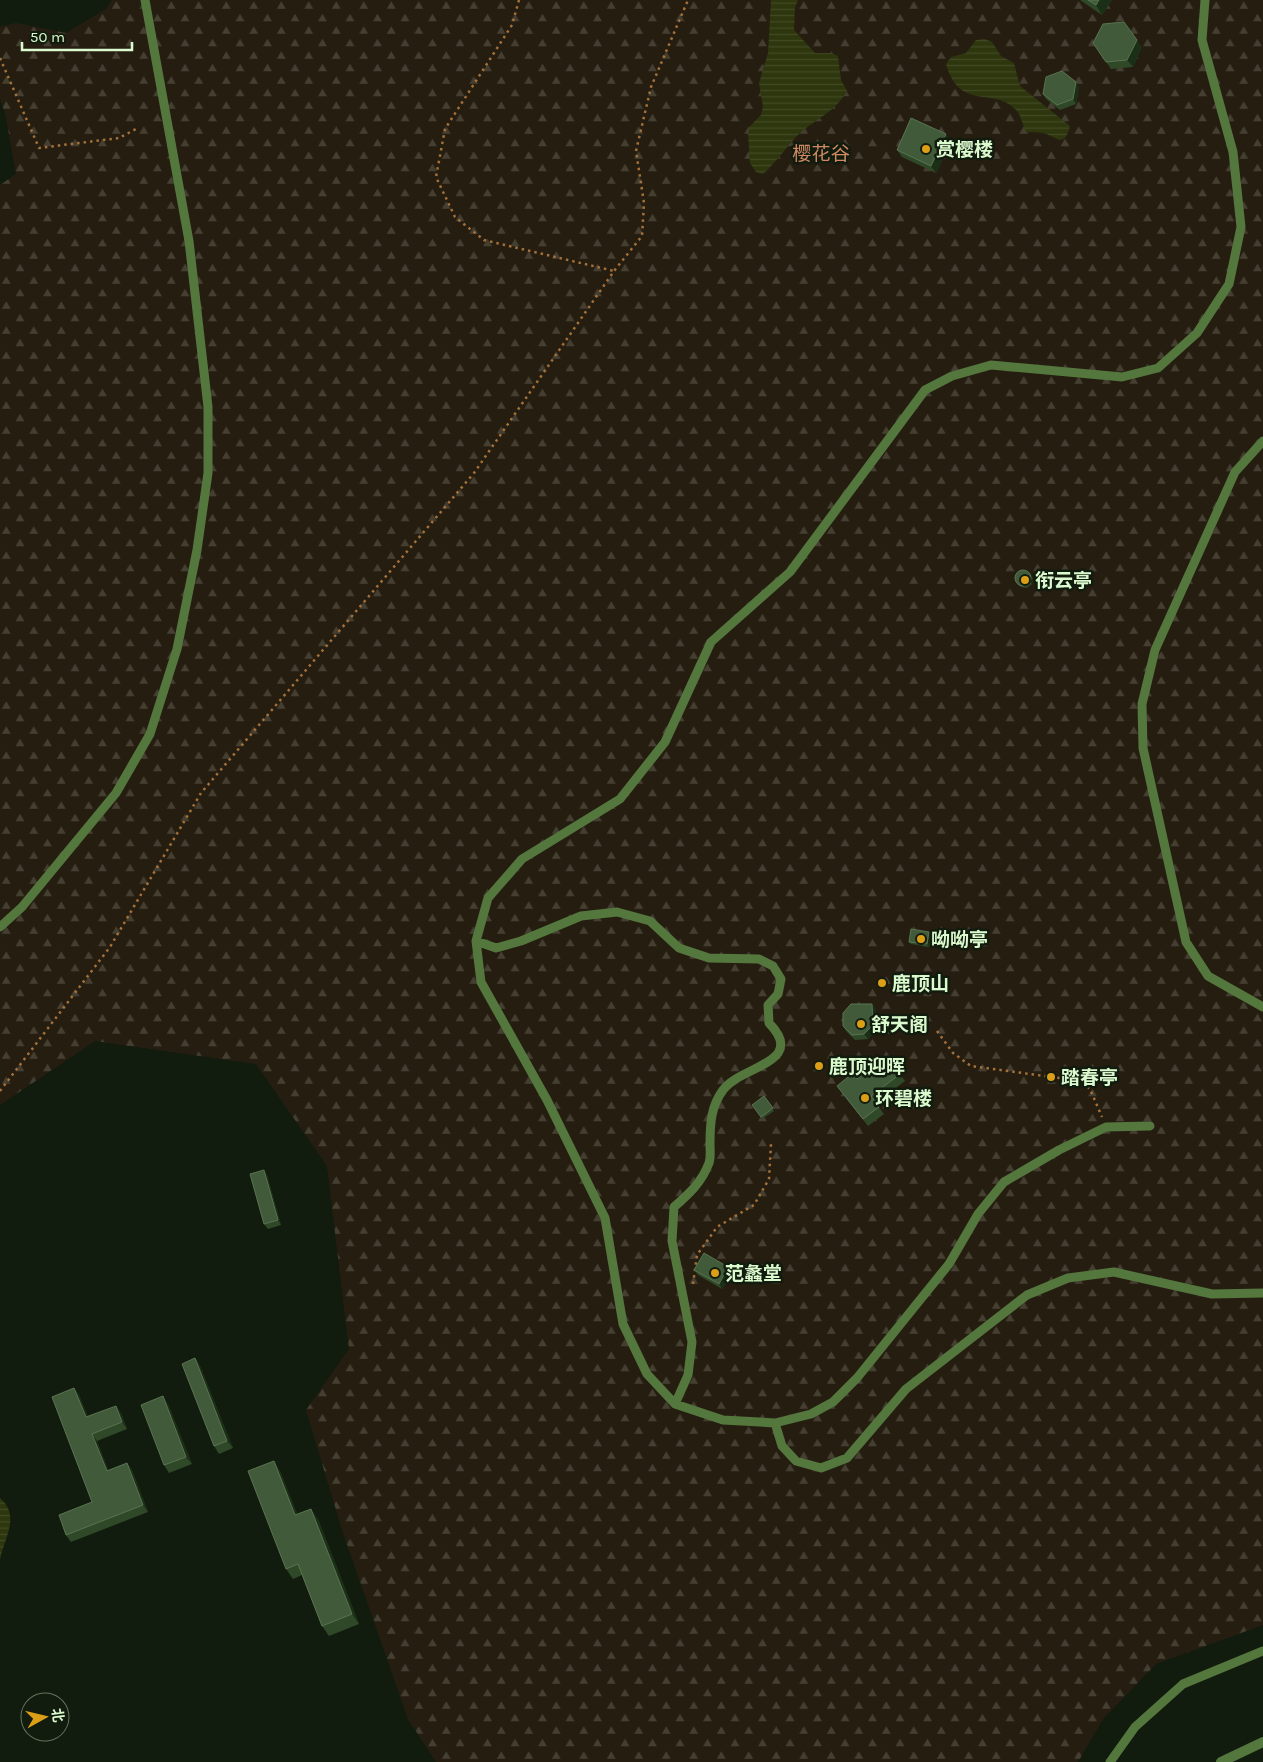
<svg xmlns="http://www.w3.org/2000/svg" width="1263" height="1762" font-family="Karla,'Noto Sans SC',sans-serif">
<defs>
<pattern id="forest-firs" width="22" height="20" patternUnits="userSpaceOnUse" patternTransform="scale(1.25)"><rect width="22" height="20" fill="#261d11"/><path d="M5 1l3.5 6h-7zM16 11l3.5 6h-7z" fill="#453f32"/></pattern>
<pattern id="water-rules" width="6" height="5" patternUnits="userSpaceOnUse" patternTransform="scale(1.25)"><rect width="6" height="5" fill="#2d360d"/><path d="M0 2.5h6" fill="none" stroke="#414a24"/></pattern>
</defs>
<rect width="100%" height="100%" fill="#111c0e"/>
<path fill="url(#forest-firs)" d="M112,0H1263V1625L1156,1664L1103,1719L1078,1762H436L408,1719L342,1530L306,1410L349,1349L327,1166L256,1064L95,1041L0,1105V185L16,174L6,117L0,98V27L16,23L66,33L106,9Z"/>
<path fill="url(#water-rules)" d="M771,0H798L795,7L794,30L815,53H831L838,56L841,80L847,91C834,114 814,119 797,136C785,148 776,163 763,174L756,172L750,163L748,134L750,126L761,115L763,107L759,83L768,53Z
M985,39L992,42L1001,56L1014,63L1020,86L1070,126C1064,150 1056,136 1043,133C1037,132 1031,132 1026,132C1023,126 1021,116 1017,111C994,85 960,113 946,64L951,57L966,53L976,40Z
M0,1498C21,1516 4,1538 0,1560Z"/>
<g fill="none" stroke-linecap="round" stroke-linejoin="round">
<path stroke="#a37139" stroke-width="2.5" stroke-dasharray="2.5 4" stroke-linecap="butt" d="M519,0L512,25L445,129L436,177L455,217L484,240L614,271
M0,58L39,148L119,138L136,129
M937,1031L953,1053L971,1066L1081,1081L1090,1089L1102,1117
M0,1091L110,947L201,793L474,473L614,271L642,236L644,203L636,151L651,87L688,0
M693,1284L697,1255L717,1227L754,1205L769,1179L771,1144"/>
<path stroke="#53773d" stroke-width="9" d="M1263,441L1235,472L1155,650L1142,704L1143,748L1186,942L1208,976L1263,1007
M0,927L22,907L116,793L150,734L177,649L197,550L208,473V407L189,241L145,0
M476,941L496,948L521,941L581,916L617,912L650,921L679,948L709,958L759,959L773,966L781,979L778,994L768,1005L769,1023C808,1063 740,1066 723,1090C711,1106 710,1124 710,1144C710,1150 711,1157 709,1163C702,1182 689,1194 674,1207L672,1241L692,1342L688,1375L675,1404
M1150,1126L1106,1127L1059,1150L1004,1182L978,1214L949,1264L857,1378L833,1402L811,1414L775,1423L723,1420L675,1404L647,1374L623,1324L605,1218L547,1100L481,982L476,941L488,898L522,859L620,799L665,742L711,642L790,572L925,390L952,376L991,365L1122,377L1158,368L1197,333L1229,284L1241,227L1233,152L1202,40L1205,0
M775,1423L782,1446L796,1461L821,1468L847,1458L906,1389L1027,1295L1068,1278L1114,1272L1212,1294L1263,1293
M1110,1762L1135,1727L1183,1684L1263,1651"/>
<path stroke="#53773d" stroke-width="10" d="M1221,1762L1263,1742"/>
</g>
<path fill="#2f4828" d="M1080,0H1112L1102,15Z
M1093,43L1142,47L1133,67L1111,69Z
M1079,87L1076,104L1060,110L1046,99L1043,94Z
M951,142L936,173L902,157L897,150Z
M1033,578L1032,584L1027,588L1021,587L1015,580Z
M929,932L931,934L929,947L911,944L909,942Z
M876,1009V1030L868,1039L855,1040L846,1031L843,1026Z
M886,1056L905,1081L876,1103L884,1114L868,1126L842,1093L857,1079Z
M764,1096L774,1111L762,1119L752,1105Z
M267,1175L281,1225L268,1229L264,1224Z
M728,1267L732,1272L722,1289L698,1275L694,1270Z
M195,1358L200,1366L233,1448L219,1454L214,1446Z
M74,1388L79,1395L88,1417L121,1413L127,1429L97,1441L108,1470L127,1463L132,1470L148,1512L71,1542L66,1535L92,1502Z
M168,1404L192,1464L169,1473L164,1465Z
M280,1471L297,1514L318,1519L359,1624L329,1636L322,1626L302,1575L293,1579L286,1569Z"/>
<path fill="#1b2f16" d="M1099,0H1112L1102,15L1096,5Z
M1124,22L1142,47L1133,67L1127,60Z
M1076,82L1079,87L1076,104L1073,99Z
M946,134L951,142L936,173L931,166Z
M1031,575L1033,578L1032,584L1030,582Z
M929,932L931,934L929,947L927,944Z
M872,1004L876,1009V1030L868,1039L864,1034Z
M264,1170L267,1175L281,1225L278,1220Z
M728,1267L732,1272L722,1289L719,1284Z
M195,1358L200,1366L233,1448L227,1441Z
M74,1388L79,1395L91,1424L86,1417Z
M163,1396L168,1404L192,1464L186,1457Z
M116,1406L121,1413L127,1429L122,1422Z
M92,1434L97,1441L112,1478L107,1471Z
M274,1461L280,1471L302,1525L295,1515Z
M127,1463L132,1470L148,1512L143,1505Z
M311,1509L318,1519L359,1624L352,1614Z"/>
<path fill="#415b3a" stroke="#5a7451" d="M1088,0H1099L1096,5Z
M1124,22L1137,40L1127,60L1106,62L1093,43L1103,24Z
M1062,71L1076,82L1073,99L1057,105L1043,94L1046,77Z
M911,118L946,134L931,166L897,150Z
M1015 578a8 8 0 1 1 16 0a8 8 0 1 1-16 0Z
M911,929L929,932L927,944L909,942Z
M851,1004H872L873,1025L864,1034L852,1035L843,1026V1013Z
M886,1056L900,1074L871,1096L879,1107L863,1119L837,1086L853,1073L857,1079Z
M764,1096L773,1108L761,1117L752,1105Z
M264,1170L278,1220L264,1224L250,1174Z
M704,1253L728,1267L719,1284L694,1270Z
M195,1358L227,1441L214,1446L182,1364Z
M74,1388L86,1417L116,1406L122,1422L92,1434L107,1471L127,1463L143,1505L66,1535L59,1515L92,1502L52,1397Z
M163,1396L186,1457L164,1465L141,1405Z
M274,1461L295,1515L311,1509L352,1614L322,1626L298,1564L286,1569L248,1471Z"/>
<g fill="#dd9e17" stroke="#111c0e" stroke-width="2">
<circle cx="926" cy="149" r="5"/>
<circle cx="1025" cy="580" r="5"/>
<circle cx="921" cy="939" r="5"/>
<circle cx="882" cy="983" r="5"/>
<circle cx="861" cy="1024" r="5"/>
<circle cx="819" cy="1066" r="5"/>
<circle cx="1051" cy="1077" r="5"/>
<circle cx="865" cy="1098" r="5"/>
<circle cx="715" cy="1273" r="5"/>
</g>
<g text-anchor="middle" stroke-width="5" stroke-linejoin="round" paint-order="stroke">
<g font-size="19" font-weight="bold" fill="#dbface" stroke="#111c0e" text-anchor="start">
<text x="936" y="156">赏樱楼</text>
<text x="1035" y="587">衔云亭</text>
<text x="931" y="946">呦呦亭</text>
<text x="892" y="990">鹿顶山</text>
<text x="871" y="1031">舒天阁</text>
<text x="829" y="1073">鹿顶迎晖</text>
<text x="1061" y="1084">踏春亭</text>
<text x="875" y="1105">环碧楼</text>
<text x="725" y="1280">范蠡堂</text>
</g>
<g font-size="19" fill="#d18863" stroke="#111c0e">
<text x="821" y="160">樱花谷</text>
</g>
</g>
<g transform="translate(45 1717) rotate(82)"><circle r="24" fill="#111c0e" stroke="#62755b"/>
<path d="M0-4L9 19L0 12L-9 19Z" fill="#dd9e17"/>
<text y="-8" font-size="14" font-weight="bold" text-anchor="middle" fill="#dbface">北</text>
</g>
<path d="M22 42v8h110v-8" fill="none" stroke="#dbface" stroke-width="2.5"/>
<text x="30" y="42" font-size="15" fill="#dbface" stroke="#111c0e" stroke-width="4" paint-order="stroke">50 m</text>
</svg>
